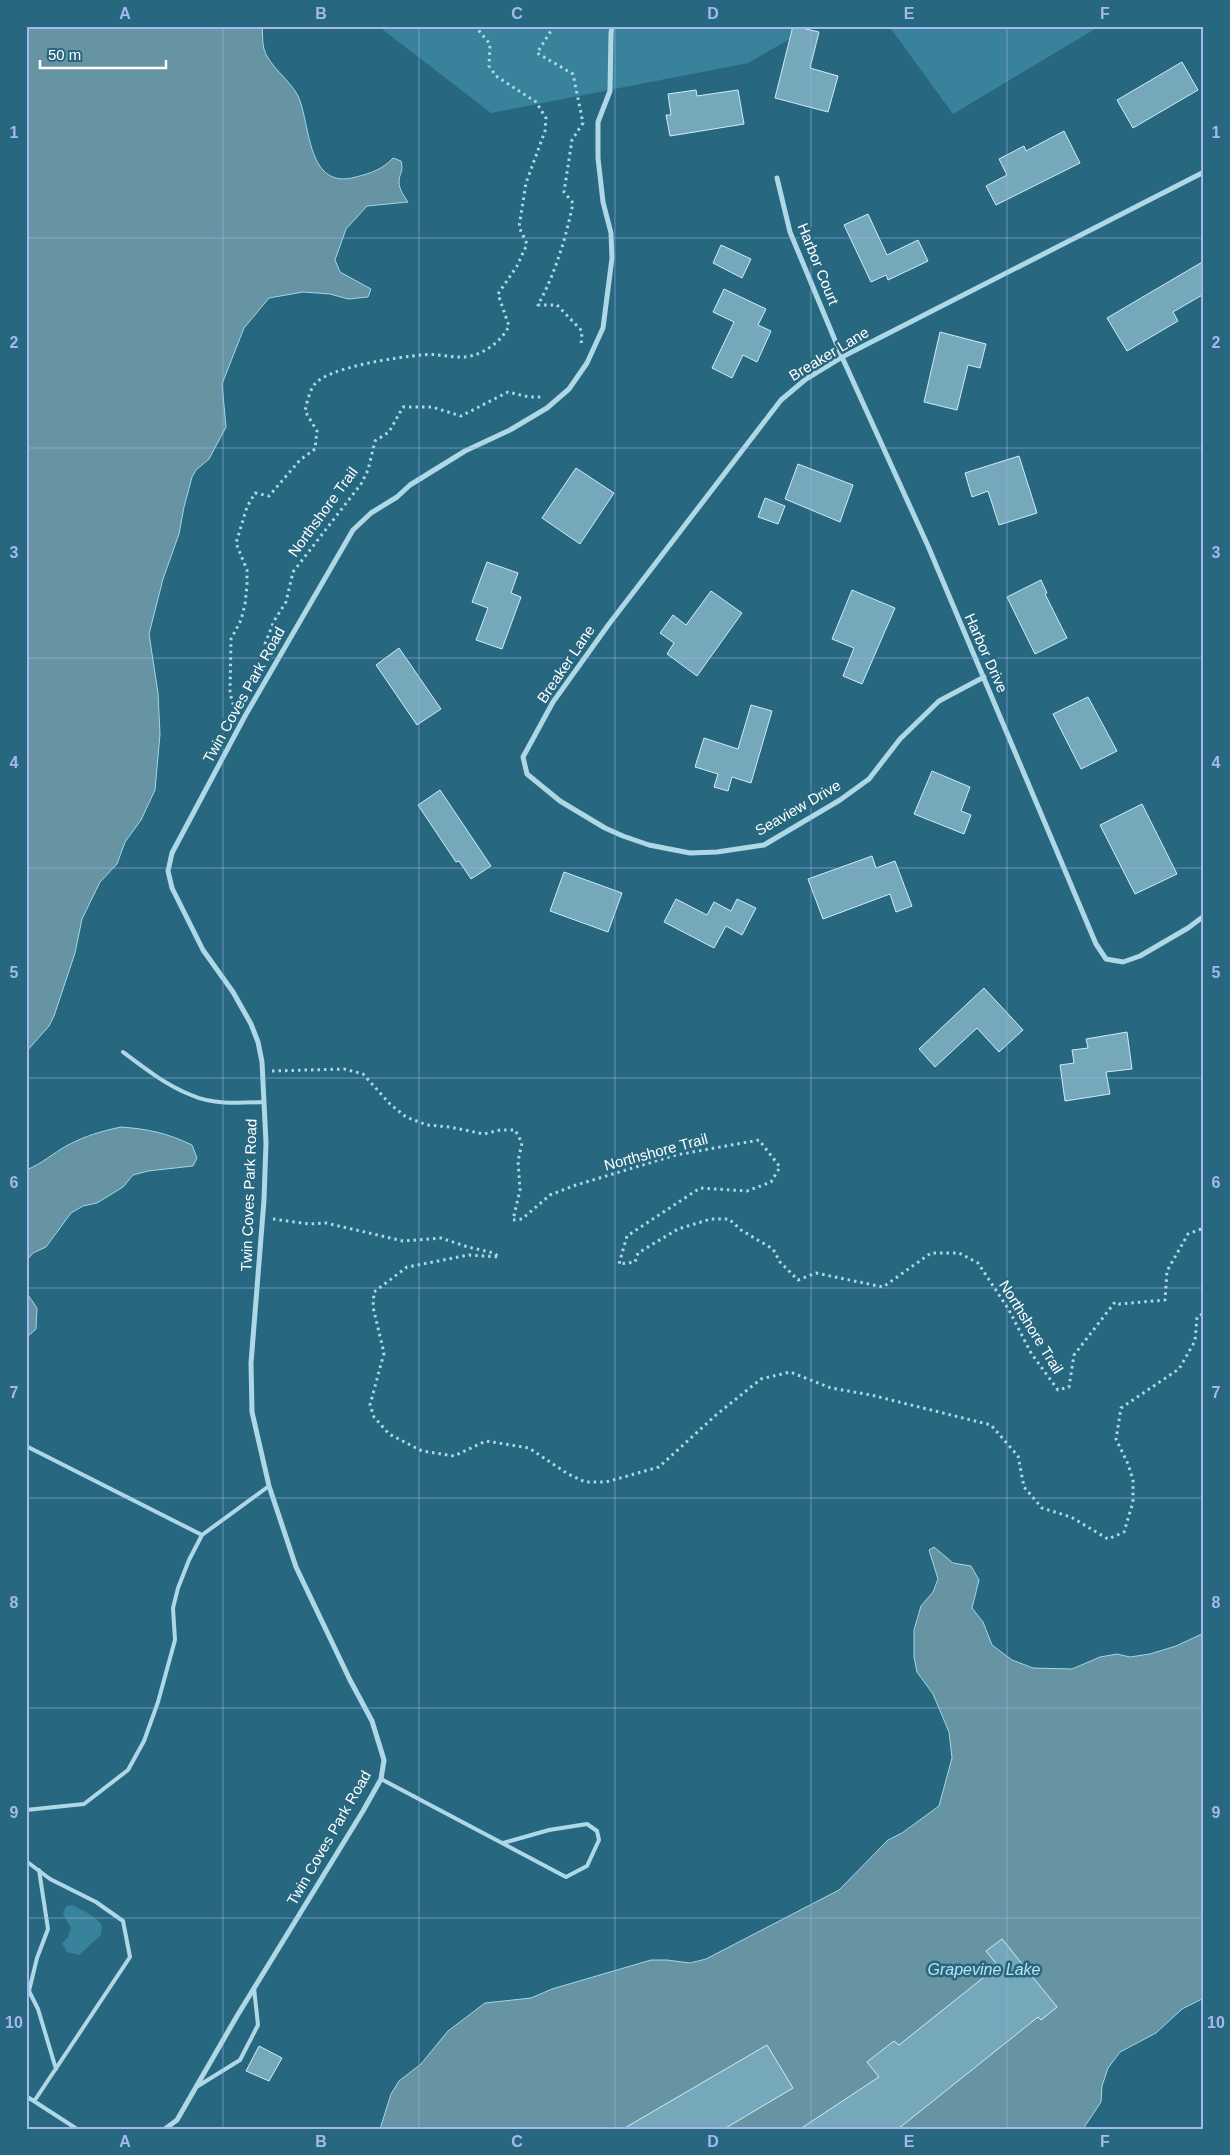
<svg xmlns="http://www.w3.org/2000/svg" width="1230" height="2155" font-family="Arial,sans-serif">
<rect width="100%" height="100%" fill="#276880"/>
<path fill="#38829b" d="M378,26H812L748,63L491,113Z
M889,26H1100L953,114Z
M73,1905C81,1910 95,1915 100,1923C103,1926 101,1932 101,1935L79,1955L67,1952L62,1943L68,1937L71,1928L63,1914L66,1906Z"/>
<path fill="#6694a3" stroke="#a3d6e6" d="M26,26H262C263,34 262,42 264,49C268,65 290,80 298,96C311,124 306,191 356,177C371,173 382,170 393,158L401,161C404,173 399,173 399,182C399,189 404,196 408,202L367,206L346,229L335,260L340,272L371,289L368,297L348,299L330,294L303,292L269,298L244,328L222,384L226,427L209,459L196,470L192,477L184,507L179,534L163,579L149,634L158,693L160,734L155,790L141,820L125,842L117,864L100,882L82,919L75,953L54,1016L49,1026L26,1052Z
M121,1127C148,1129 167,1133 192,1145L197,1158L193,1166L148,1171L133,1175L123,1187L97,1203L83,1206L71,1213L46,1247L33,1253L26,1261V1170C42,1164 53,1153 68,1145C85,1136 102,1131 121,1127Z
M26,1292L37,1308L36,1329L26,1338Z
M934,1547L953,1563L971,1566L979,1580L972,1608L983,1622L992,1645L1012,1660L1033,1668L1072,1669L1100,1657L1117,1654L1130,1657L1150,1654L1176,1646L1204,1633V1998L1182,2009L1156,2033L1120,2052L1108,2068L1102,2086L1101,2102L1083,2129H380L391,2094L399,2081L421,2064L448,2031L485,2003L531,1998L552,1989L651,1960H667L690,1963L706,1959L839,1890L888,1840L902,1833L939,1806L952,1758L949,1732L933,1694L917,1672L914,1657V1630L921,1606L933,1592L938,1579L929,1550Z"/>
<path fill="#74a8ba" stroke="#d2ecf5" d="M793,26L819,32L810,68L838,76L828,112L775,98Z
M1182,62L1198,90L1133,128L1117,100Z
M696,90L697,96L738,90L744,124L670,136L666,115H671L668,94Z
M1064,131L1080,163L996,205L986,186L1007,175L999,159L1024,146L1026,151Z
M868,214L887,255L918,240L928,261L888,280L886,275L871,282L844,225Z
M721,245L751,259L742,278L713,263Z
M1204,261V294L1173,312L1178,321L1127,351L1107,318Z
M724,289L766,309L758,325L771,331L757,362L743,355L732,378L712,368L734,322L713,312Z
M940,332L986,344L980,368L968,365L957,410L924,402Z
M1019,456L1037,513L999,525L988,491L972,497L965,473Z
M798,464L853,485L840,522L785,499Z
M576,468L614,493L580,544L542,518Z
M765,498L785,506L778,524L758,517Z
M487,562L518,573L511,593L521,597L502,649L476,640L488,608L472,602Z
M1041,580L1047,593L1045,594L1067,638L1035,654L1007,597Z
M852,590L895,608L862,684L843,676L854,648L832,639Z
M711,591L742,613L697,676L667,654L674,643L660,633L673,615L686,625Z
M399,648L441,709L417,725L376,665Z
M1088,697L1117,751L1081,769L1053,714Z
M751,705L772,711L751,783L732,777L728,791L714,787L718,774L695,767L704,738L738,749Z
M932,771L970,787L961,811L971,815L964,834L914,814Z
M440,790L491,866L471,879L459,861L456,862L418,805Z
M1142,804L1177,874L1135,894L1100,825Z
M872,856L876,868L895,861L912,906L896,912L890,894L823,919L808,879Z
M564,872L622,893L608,932L550,911Z
M676,899L707,915L714,902L731,911L737,899L756,908L742,935L726,926L714,948L664,922Z
M984,988L1023,1030L999,1052L977,1028L935,1067L919,1049Z
M1127,1032L1132,1069L1106,1072L1110,1094L1065,1101L1060,1065L1074,1063L1072,1050L1088,1048L1086,1039Z
M1002,1939L1057,2007L1041,2020L1038,2017L898,2129H800L879,2077L867,2062L894,2041L899,2045L998,1966L986,1951Z
M767,2045L793,2088L724,2129H623Z
M259,2046L282,2058L269,2081L246,2071Z"/>
<g fill="none" stroke-linecap="round" stroke-linejoin="round">
<path stroke="#afd8e6" stroke-width="3" stroke-dasharray="2.5 4" stroke-linecap="butt" d="M554,26L537,53L573,74L583,123L572,140L564,192L573,203C566,238 555,274 538,305H557L582,331L581,347
M266,657L265,644L274,621L286,602L293,572L361,484L368,470L375,441L389,432L403,407H432L461,416L508,392L529,397H542
M235,711L230,693L231,639L241,620L245,604L247,585V570L236,543L247,507L255,493L269,496L300,460L315,449L317,431L305,411C307,403 309,392 314,385C327,367 399,357 422,355C435,353 448,357 460,357C479,358 501,343 509,326L498,294L517,266L527,244L519,227L526,183L545,131L546,118L536,102L496,76L489,66L490,44L475,26
M272,1071L344,1069L363,1074L390,1104L406,1117L427,1125L450,1127L484,1134L500,1130H515L522,1143L518,1161L520,1190L513,1220L522,1219L550,1195L573,1186L676,1155L759,1140L780,1167L771,1182L747,1191L700,1188L627,1236L619,1264L635,1262L638,1253L678,1229L711,1219H729L741,1230L773,1249L780,1262L798,1280L816,1273L883,1287L931,1253H959L978,1263L1009,1310L1031,1353L1058,1390L1069,1387L1074,1355L1115,1302L1119,1304L1165,1300L1167,1271L1188,1234L1204,1228
M273,1219L309,1224L326,1223L403,1241L441,1238L468,1247L494,1253L499,1257L469,1255L407,1267L374,1292L373,1307L384,1353L370,1405L374,1417L389,1434L422,1451L454,1456L486,1441L529,1448L568,1474L585,1482H606L659,1467L716,1415L761,1379L790,1372L831,1388L871,1395L991,1425L1018,1456L1024,1487L1042,1508L1071,1517L1108,1539L1124,1532L1133,1502V1480L1128,1464L1116,1439L1121,1408L1179,1369L1195,1341L1197,1317L1204,1313"/>
<path stroke="#afd8e6" stroke-width="4" d="M123,1052C144,1068 166,1085 191,1095C213,1105 240,1103 264,1102
M26,1446L202,1535
M381,1779L566,1877L587,1866L599,1840L597,1831L587,1824L549,1830L503,1843
M26,1810L84,1804L128,1770L144,1741L158,1702L175,1640L173,1608L178,1588L189,1560L202,1535L269,1486
M26,1861L50,1879L96,1902L123,1921L130,1957L35,2100
M39,1870L48,1929L37,1958L29,1991L38,2009L56,2069
M198,2086L240,2060L258,2025L254,1988
M26,2096L77,2129"/>
<path stroke="#afd8e6" stroke-width="5" d="M777,178L790,232L842,357L928,546L1096,944L1106,959L1123,962L1140,956L1188,928L1204,916
M984,677L939,701L900,739L869,779L840,800L764,845L717,852L690,853L649,845L623,836L605,828L560,801L527,774L523,757L553,702L609,624L781,400L806,379L842,357L1204,172
M165,2129L177,2120L237,2016L363,1811L381,1779L384,1760L372,1721L350,1680L296,1567L269,1486L252,1412L251,1363L264,1200L266,1143L262,1062L258,1042L251,1024L233,992L203,950L172,888L168,871L172,853L245,716L353,530L371,513L397,497L410,485L465,451L510,430L547,408L569,389L587,363L603,328L612,258L611,233L603,202L598,158V122L610,91L611,33L612,26"/>
</g>
<path fill="none" stroke="#a5b8ef" stroke-width="1" stroke-opacity="0.55" d="M223,26V2129M419,26V2129M615,26V2129M811,26V2129M1007,26V2129M26,238H1204M26,448H1204M26,658H1204M26,868H1204M26,1078H1204M26,1288H1204M26,1498H1204M26,1708H1204M26,1918H1204"/>
<g text-anchor="middle" stroke-width="5" stroke-linejoin="round" paint-order="stroke">
<g font-size="15" fill="#fff" stroke="#276880">
<text transform="translate(818 264) rotate(68)" y="5">Harbor Court</text>
<text transform="translate(829 354) rotate(-31)" y="5">Breaker Lane</text>
<text transform="translate(323 512) rotate(-54)" y="5">Northshore Trail</text>
<text transform="translate(986 653) rotate(66)" y="5">Harbor Drive</text>
<text transform="translate(566 664) rotate(-56)" y="5">Breaker Lane</text>
<text transform="translate(244 695) rotate(-61)" y="5">Twin Coves Park Road</text>
<text transform="translate(798 808) rotate(-30)" y="5">Seaview Drive</text>
<text transform="translate(656 1152) rotate(-15)" y="5">Northshore Trail</text>
<text transform="translate(249 1195) rotate(-88)" y="5">Twin Coves Park Road</text>
<text transform="translate(1031 1327) rotate(58)" y="5">Northshore Trail</text>
<text transform="translate(329 1838) rotate(-60)" y="5">Twin Coves Park Road</text>
</g>
<g font-size="16" font-style="italic" fill="#bde2ee" stroke="#276880">
<text x="984" y="1975">Grapevine Lake</text>
</g>
</g>
<rect width="1230" height="2155" fill="none" stroke="#276880" stroke-width="55"/>
<path d="M40 60v8h126v-8" fill="none" stroke="#ffffff" stroke-width="2.5"/>
<text x="48" y="60" font-size="15" fill="#ffffff" stroke="#276880" stroke-width="4" paint-order="stroke">50 m</text>
<rect x="28" y="28" width="1174" height="2100" fill="none" stroke="#a5b8ef" stroke-width="2"/>
<g font-size="16" text-anchor="middle" font-weight="bold" fill="#a5b8ef">
<text x="125" y="19">A</text>
<text x="321" y="19">B</text>
<text x="517" y="19">C</text>
<text x="713" y="19">D</text>
<text x="909" y="19">E</text>
<text x="1105" y="19">F</text>
<text x="14" y="138">1</text>
<text x="1216" y="138">1</text>
<text x="14" y="348">2</text>
<text x="1216" y="348">2</text>
<text x="14" y="558">3</text>
<text x="1216" y="558">3</text>
<text x="14" y="768">4</text>
<text x="1216" y="768">4</text>
<text x="14" y="978">5</text>
<text x="1216" y="978">5</text>
<text x="14" y="1188">6</text>
<text x="1216" y="1188">6</text>
<text x="14" y="1398">7</text>
<text x="1216" y="1398">7</text>
<text x="14" y="1608">8</text>
<text x="1216" y="1608">8</text>
<text x="14" y="1818">9</text>
<text x="1216" y="1818">9</text>
<text x="14" y="2028">10</text>
<text x="1216" y="2028">10</text>
<text x="125" y="2147">A</text>
<text x="321" y="2147">B</text>
<text x="517" y="2147">C</text>
<text x="713" y="2147">D</text>
<text x="909" y="2147">E</text>
<text x="1105" y="2147">F</text>
</g>
</svg>
